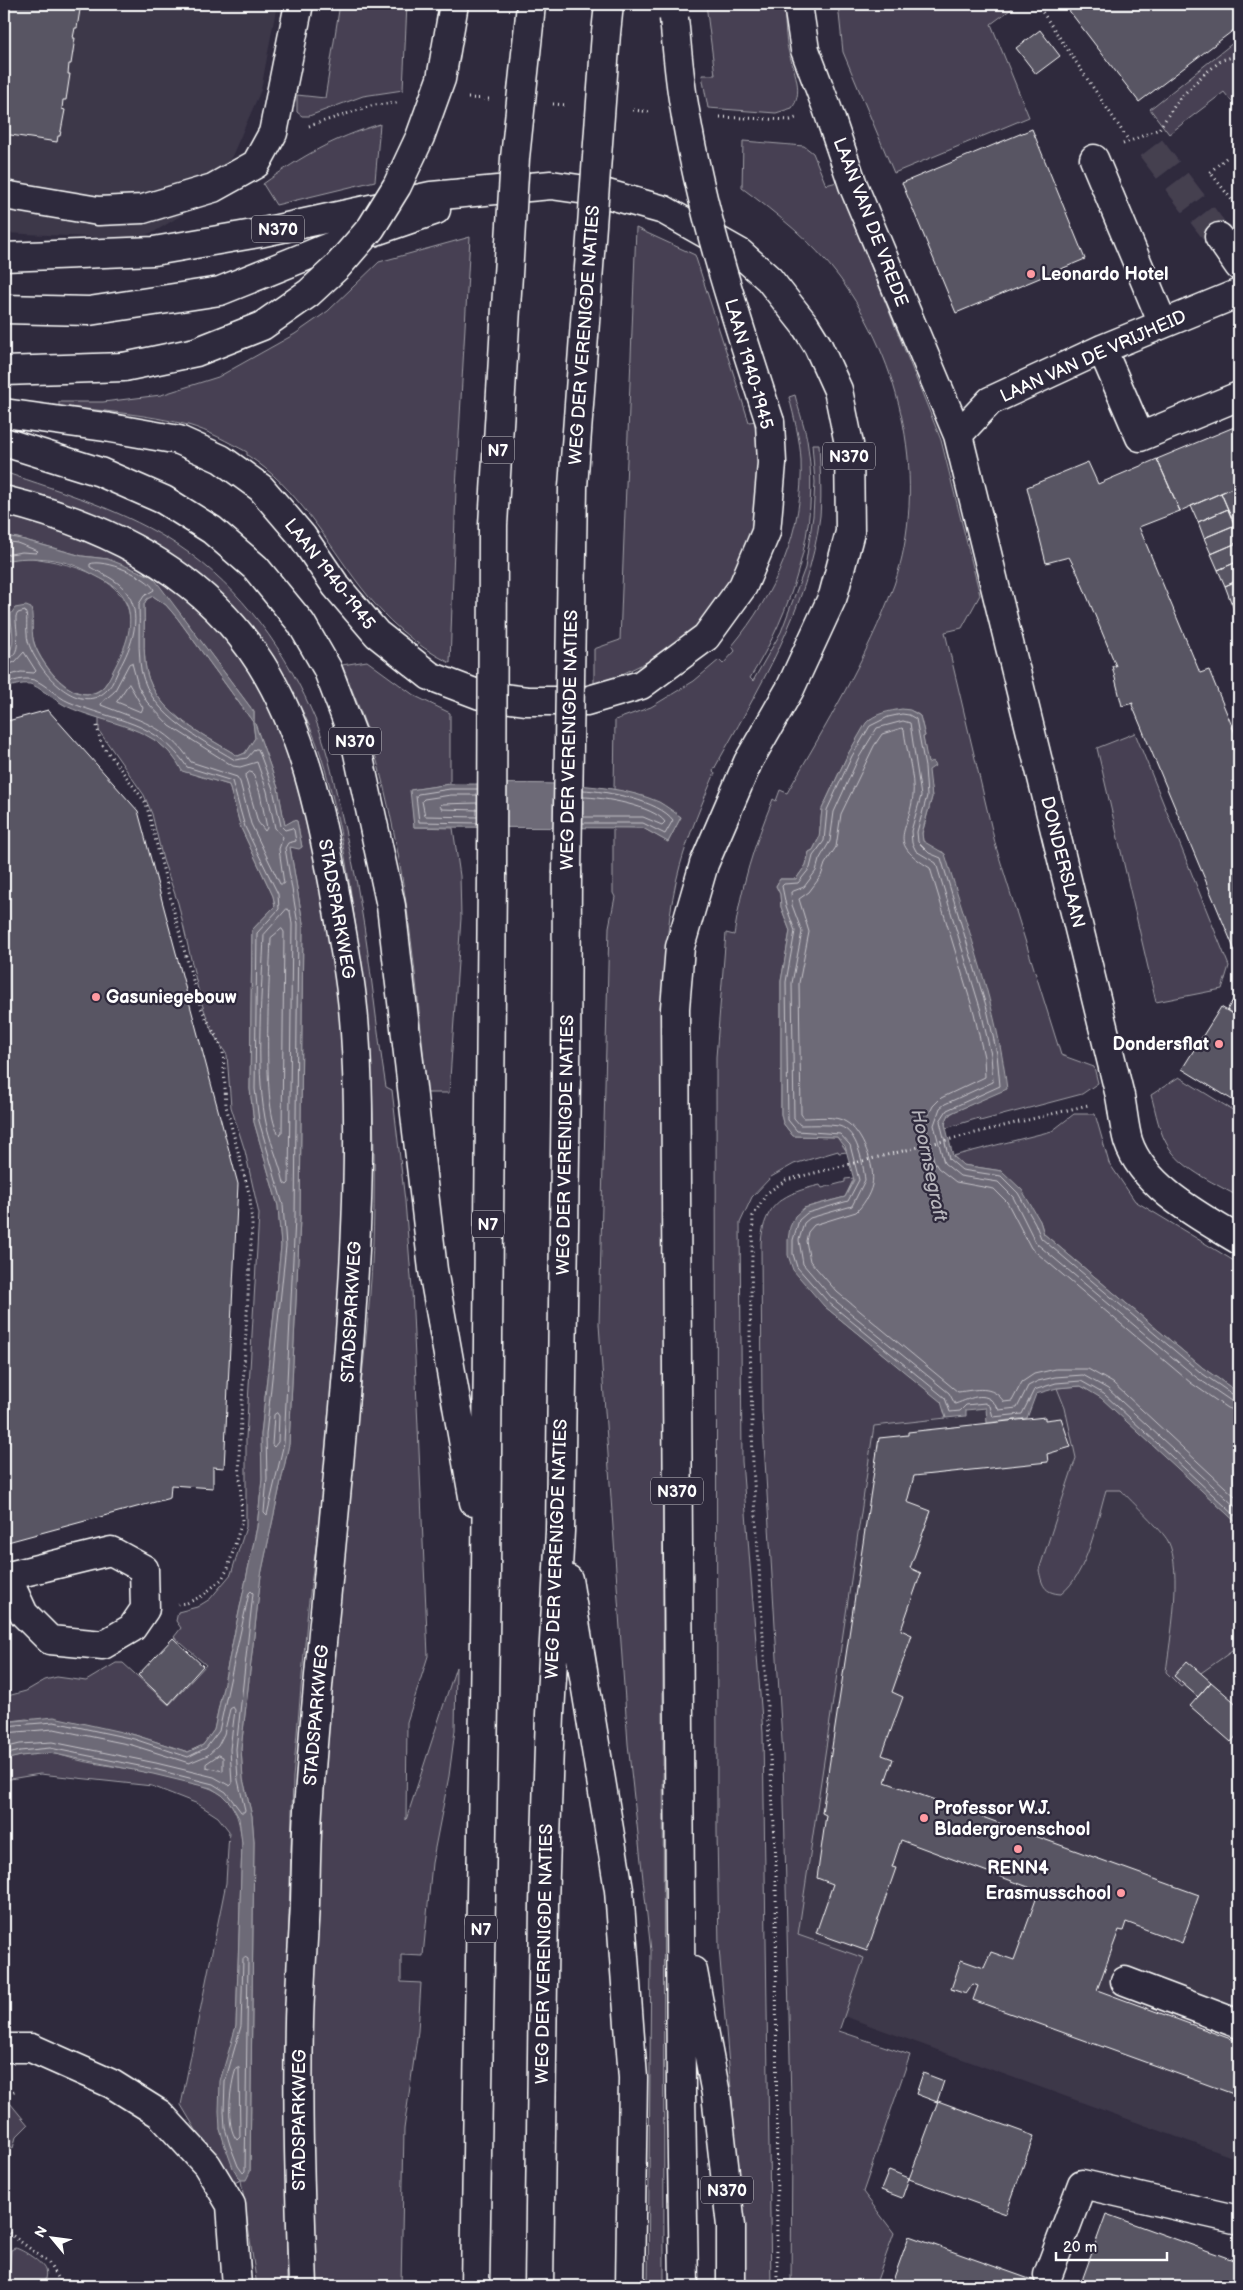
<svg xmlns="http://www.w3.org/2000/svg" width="1243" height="2290" font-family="'Balsamiq Sans',sans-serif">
<rect width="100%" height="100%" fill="#2f2a3d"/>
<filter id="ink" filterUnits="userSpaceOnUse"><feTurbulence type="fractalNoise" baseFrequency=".02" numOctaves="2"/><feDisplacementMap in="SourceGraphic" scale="10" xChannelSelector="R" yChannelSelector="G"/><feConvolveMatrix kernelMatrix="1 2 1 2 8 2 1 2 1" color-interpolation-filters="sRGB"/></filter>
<g filter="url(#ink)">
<path fill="#3c3749" d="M4,4H277L261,90L229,163L218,182L205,197L190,210L154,232L132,239L4,233Z
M1084,1381L1239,1526L1225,1648L1239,1661V2137L1232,2157L797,1999L795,1942L873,1425L966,1417V1410L986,1408Z"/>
<path fill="#464152" stroke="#a2a0a8" d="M340,4H407L403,90L363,96L309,116H302L297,112V95L325,98Z
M706,4H784C785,17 785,31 787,44C790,64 806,90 792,108L776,113L708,108L702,75H715Z
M838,4H1018L991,24L1029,117L894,173L843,52Z
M1239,38V111L1224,92L1169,134L1150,109Z
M380,124L375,181L276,205L263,184C302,156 334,138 380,124Z
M743,141L804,146L813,153L826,185L837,182L941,440L980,595L962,628L945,632L996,847L1061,1055L1094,1067L1098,1083L1082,1094L980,1121L979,1118L946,1128C942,1113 961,1109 972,1104L943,852L932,849L923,841L922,834L932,797L923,737L925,736L920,716C906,703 886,714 870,719L848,754L822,809L819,838L813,850L809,852L806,865L796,879H780L776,886L780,894L781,907L790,931L781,981V1114L783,1123L793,1136L837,1137L847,1152L839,1153L838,1151L794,1164L771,1177L752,1197L740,1223L742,1461L763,1733L771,2286H743L742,2218L719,1948L717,1832L716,1057L726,933L734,935C742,883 753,848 773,799L776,801L780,790L787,793C826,725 867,658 894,585C929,483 902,362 839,277C813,242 777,214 742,188Z
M636,228L695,255L749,422L756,421L762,463L755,526L743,562L701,625L674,649L616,677L594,685V649L620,640Z
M470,237L456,489L450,663C414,645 385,619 361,587C325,540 298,488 247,455V452C228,442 209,431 188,425C146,414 102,411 59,406V402H103L161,395L218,377L295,334L328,311L379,262Z
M795,395C799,412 806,429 808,447C820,526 792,611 750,678L753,681L781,632L805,568L813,516L815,482L812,444H819C820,468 822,492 820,516C809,609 757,691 713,771L715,773C702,803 689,834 680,866C668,909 666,954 662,999L664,2286H648L651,1951L628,1744L599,1324L609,927L615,897L613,893V827L643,828L668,842L681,817L660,803L614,790L615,720L651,707L694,681L719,660L723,664L735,651L732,646C776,593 804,530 801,460C800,439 794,417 789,397Z
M4,472C63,492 126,511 179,546C242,588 287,652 316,721C329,753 335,788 343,821C349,848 356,875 360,902C371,964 376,1026 386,1087L392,1090L405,1201L412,1290L428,1656L407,1722L406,1820L456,1667L455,1730L449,1776L432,1863L423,1956L401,1955V1982L421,1983L418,2031L404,2129L401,2286H315C313,2171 309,2055 311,1939C312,1906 316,1873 318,1840C323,1777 327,1715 332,1652C340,1540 358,1429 368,1317C379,1199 375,1077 360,960C351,891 342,822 321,756C314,734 304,713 293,693C232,582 128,510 4,488Z
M4,513L90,538L174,587L204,615L228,639L257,678L307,795L341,1014L348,1196L328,1452L308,1609L293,1778L285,2051L287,2286H257L241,2180L229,2185L181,2105L226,1883L229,1831L218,1817L198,1804L152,1786L40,1774L4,1780V1760C18,1756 34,1753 49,1753C60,1754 72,1759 82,1761C113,1767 201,1778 222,1795C238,1808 240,1825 242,1843L236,2026L230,2052L220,2129L237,2175L250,2172L254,1841L252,1816L243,1779L241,1749L261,1575L289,1444L300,1219L303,923L290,847H302L297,821L294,820L285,826L278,788L254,721V712L175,607L108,559L82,556L18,538L4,536Z
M22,557C78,562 159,585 120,658C114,669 108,687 96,692C80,699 63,685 53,674C41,660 32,645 31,626L10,619C12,631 18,649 4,655V561Z
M153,596L166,605L178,619L253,722L255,738L245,753L238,756C201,733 149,710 145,662C143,643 145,623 144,604L147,599Z
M367,661L415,696L450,713V784L411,790L414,827L453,828L460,876L461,918L449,1093H427C416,977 406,859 373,747C364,719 353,692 342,665Z
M99,717C131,725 167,740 183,771L229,785L241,828L273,896L275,906L252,930L250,1089L254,1122L278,1206L281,1246L261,1435L262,1479L257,1527L214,1730L203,1745L188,1752L135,1735L26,1719L4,1722V1697L26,1691L45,1680L57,1677L86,1681L116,1663H123L169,1705L206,1665L174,1637L181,1628L176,1621L178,1612L197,1607L210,1599L231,1574L246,1527V1438L259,1214L245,1151L231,1107L227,1055L212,1032L200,998L178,903L163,860L152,814L144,795L99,731Z
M1135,733L1229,966L1222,989L1156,1002L1097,748Z
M1179,1077L1239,1114V1197C1217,1184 1185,1171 1170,1149C1159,1134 1156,1112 1151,1095Z
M1074,1114H1095L1109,1163L1135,1201L1239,1264V1393L1203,1368L1044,1234L1040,1221L1002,1171L963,1165L953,1156L1052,1131Z
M854,1178L845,1197L804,1208L824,1306L942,1402L946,1418L874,1426L798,1935L864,1958L839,2031L910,2055L863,2192L894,2233L875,2286H791L792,2143L783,1757L762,1411L761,1243C764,1203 785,1193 820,1185L822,1188L845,1182V1179Z
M1081,1386L1101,1397L1239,1525V1618L1235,1649L1181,1687L1166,1672C1170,1640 1183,1570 1168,1541C1162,1530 1132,1502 1121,1490H1106C1096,1523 1088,1573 1061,1594C1044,1593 1042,1585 1039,1570L1076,1458L1065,1408L1057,1388Z
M4,2102L10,2103L28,2125L16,2137L13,2148L4,2142Z
M15,2248C22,2249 43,2263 45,2270C47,2275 44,2281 43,2286H8L11,2250Z"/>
<path fill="#6d6a77" stroke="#a7a6ad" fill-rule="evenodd" d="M4,536L17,538L82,556L108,559L153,577L254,712V721L278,788L285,825L294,820L297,821L302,847L299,849L290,847L303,923L300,1219L289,1444L261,1575L241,1749L243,1779L252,1816L254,1841L250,2172L246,2180H241L233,2168L225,2146L220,2129L219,2111L220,2081L236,2026L242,1843L239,1818L231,1804L222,1795L211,1788L153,1774L50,1753L21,1756L4,1760V1722L54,1717L135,1735L188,1752L203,1745L214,1730L257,1527L262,1479L261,1435L281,1246L278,1206L254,1122L250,1089L252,930L275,906L273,896L241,828L229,785L182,771C160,725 106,725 66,706C56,701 38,686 30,684C21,683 12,686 4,689V655C19,649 10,627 11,614L15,608L26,606L31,608C34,620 30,633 35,646C43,666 70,703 97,692C105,688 109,679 113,671C125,648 138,621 123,596C116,585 103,580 92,574C67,558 32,555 4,561ZM153,596L166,605L178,619L253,722L255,738L245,753L238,756C201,733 149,710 145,662C143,643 145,623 144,604L147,599Z
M902,709L910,710L920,716L925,736L923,737L928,763L932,761L935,766L929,770L932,797L922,833L923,841L945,854C969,932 997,1008 1007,1089L949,1114L945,1124L953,1156L963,1165L1002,1171L1022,1190L1040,1221L1044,1234L1203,1368L1239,1393V1525L1101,1398L1081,1386L1057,1388L1036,1394L1027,1418L987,1423L986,1408L966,1410V1416L946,1418L941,1402L824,1306L793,1270L788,1255V1240L790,1227L795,1216L804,1208L845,1197L854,1180L845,1146L837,1137L793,1136L783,1123L781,1114V981L790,931L781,907L780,894L776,886L780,879H796L806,865L809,852L813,850L819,838L822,809L848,754L866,723C875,713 890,711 902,709Z
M450,784C512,785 602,777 659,802C666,806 674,812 681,817L668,842L643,828L414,827L410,790Z"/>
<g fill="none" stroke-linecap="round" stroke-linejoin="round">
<path stroke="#c5c3c9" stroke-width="1" d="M4,541L17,543L38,551L36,553L22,552L4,555
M4,660C25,657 15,630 16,616L18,613L25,611C28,617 26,626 27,634C27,644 34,656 40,665C53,685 85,714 108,689C113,684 116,675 119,669C132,646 144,614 125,590C116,579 102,574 90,567V564C102,558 150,577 154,590L144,596L139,604C140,623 138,643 140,662C144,712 197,737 235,760L247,758L255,749H258L273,789L281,826L285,830L292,828L294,830L296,841L288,843L285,848L298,924L295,1218L284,1443L267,1515L264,1512L267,1479L266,1435L286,1246L283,1205L259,1121L255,1089L257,933L279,909L278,894L245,827L232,781L187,767C156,720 116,722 69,702C57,697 44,683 34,680C23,677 14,681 4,684
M132,663L138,686L147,702L170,726L233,766L240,767L257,762L267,791L275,828L283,837L279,849L284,884H280L251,824L240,782L237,777L191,762C168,726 138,720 101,705L102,702L114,692L129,664Z
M4,666L15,662L24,652L36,671L34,673L21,672L4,677
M129,684L143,708L141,712L117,702Z
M250,772L253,773L260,793L267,828L265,831L258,822L245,776Z
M477,810L442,809L440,806L442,804L477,803
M477,817L425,816L422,801L424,799L451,795H477
M583,817H643L662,825L665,822C654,806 602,797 583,797
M477,823L419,822L416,796L418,794L450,789H477
M583,823H643L665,834L673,820C659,801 607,791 583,790
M287,909L290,911L292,924L289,1183L287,1185L284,1183C279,1161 269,1140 265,1118C255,1062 262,991 264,935Z
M282,929L284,932L282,1132L280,1135C260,1117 270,970 271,938Z
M1239,1397L1235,1396L1200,1372L1041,1238L1035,1223L1018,1193L1001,1176L962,1170L949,1159L940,1121L947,1110L1000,1086L997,1054L987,1009L941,858L929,853L918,842L917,832L927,796L925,767L916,719L909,715L902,714L888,717L870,726L852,756L827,810L824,841L813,856L810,868L798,883L784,884L782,886L786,906L795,931L786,982L788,1120L797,1131L840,1134L850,1145L859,1180L848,1201L807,1213L799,1220L793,1240V1254L797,1267L828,1302L945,1398L950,1412L960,1411L966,1405L985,1403L990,1406L993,1417L1022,1414L1034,1390L1056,1383L1081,1381L1104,1394L1239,1519
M1239,1403L1231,1401L1196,1377L1036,1243L1013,1197L998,1182L960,1176L944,1163L934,1125L940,1108L945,1104L993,1082L991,1055L981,1011L936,863L916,851L912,843L911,831L921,796L910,723L903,721L877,728L858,759L834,812L830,841L819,860L816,871L804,887L791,892L792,905L802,932L792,983L794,1118L800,1125C812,1125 827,1124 839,1126C858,1131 863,1164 865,1180L852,1206L810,1218L804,1223L799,1240L803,1264L832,1298L949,1393L955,1404C973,1398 987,1388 999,1410L1017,1408L1028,1386L1038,1381L1055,1377L1083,1375L1108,1389L1239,1510
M1239,1411L1227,1408L1191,1383L1031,1248L1007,1202L994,1189L956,1182L938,1168L934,1161L926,1126L927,1118L933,1106L941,1098L985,1077L984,1057L974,1013L930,868C886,841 908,835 913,796C915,777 906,749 904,730L902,728L882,734L874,746L841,814L836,847L825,864L821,876L809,892L799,899L809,932L799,983L801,1114L804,1118C816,1118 836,1115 846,1122C862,1131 876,1167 872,1185C870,1194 863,1206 856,1212L814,1225L808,1232L806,1241L810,1261L837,1292L958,1392C976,1390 992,1384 1004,1402L1012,1401L1022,1382L1034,1374L1056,1369H1088L1113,1383L1239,1500
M277,1413L279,1416L278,1442L274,1447L272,1445L274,1415Z
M4,1726L54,1722L134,1739L188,1757L206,1748L219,1731L249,1593L251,1591L253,1593L236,1749L238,1780L245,1810L244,1812H241L226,1792L213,1784L154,1769L50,1748L20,1751L4,1755
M4,1733L54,1729L132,1745L189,1763L208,1755L218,1746L224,1734L230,1709L233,1707L235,1710L230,1749L232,1784L230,1786L214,1777L156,1763L52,1742L20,1744L4,1748
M219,1755L223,1757V1771L206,1767V1764Z
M245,1957L248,1959L245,2171L243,2173L238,2166L230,2145L225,2128L224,2111L225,2082L241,2026L243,1959Z
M239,2068L240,2137L237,2140C225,2127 230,2085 236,2069Z"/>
</g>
<path fill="#595564" stroke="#fff" d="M4,4H81L77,28H75L73,38H75L71,64H69L68,74H70L66,100H63L62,109L65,110L60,136H58L57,142L4,134Z
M1064,4H1239V26L1139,102Z
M1040,30L1060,56L1036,74L1016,48Z
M1032,129L1085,259L956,313L902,183Z
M1239,425V485L1180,511L1157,459Z
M1157,459L1180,511L1139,527L1200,673L1209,670L1239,743L1238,958L1132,705L1133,703L1122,706L1112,666H1116L1077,572L1069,557L1046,563L1027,487L1088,462L1098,484Z
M1239,485V536L1221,493Z
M1221,493L1228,509L1198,522L1191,506Z
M1228,509L1235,525L1204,538L1198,522Z
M1235,525L1239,536V542L1211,554L1204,538Z
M1239,542V561L1218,570L1211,554Z
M1239,561V580L1225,586L1218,570Z
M1239,580V598L1231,602L1225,586Z
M1239,598V617L1238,618L1231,602Z
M48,710L138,811L238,1184L224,1468L213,1467V1488L171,1485L170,1498L4,1543V722Z
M1239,990V1018L1227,1010Z
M1221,1007L1239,1018V1104L1182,1069Z
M1045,1417V1420L1061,1418L1071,1447L1047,1454L1048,1462L914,1476L907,1502L931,1511L910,1568L921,1573L901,1630L912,1635L892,1692L903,1697L882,1755L893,1759L885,1782L1199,1895L1182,1943L1126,1922L1123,1931L1119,1930L1097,1990L1239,2042V2096L973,2000L978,1986L973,1984L966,1994L951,1989L961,1960L984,1968L991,1952L1014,1960L1039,1891L901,1840L892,1867L896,1868L867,1951L816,1933L833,1884L817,1878L826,1815L822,1813L879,1438L908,1435V1432Z
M173,1638L203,1666L169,1704L138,1675Z
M1187,1661L1211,1682L1198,1697L1174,1676Z
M1211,1682L1239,1706V1733L1231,1742L1190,1706Z
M923,2073L944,2081L937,2102L916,2094Z
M938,2101L1034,2136L1006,2214L909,2179Z
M889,2170L909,2178L902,2198L881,2190Z
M1106,2214L1239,2262V2286H1080Z
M909,2236L1049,2286H891Z"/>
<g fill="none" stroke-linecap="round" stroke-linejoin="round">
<path stroke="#443f50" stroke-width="28" stroke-dasharray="28 14" stroke-linecap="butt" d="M1151,148L1219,237"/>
<defs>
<path id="minor" d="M800,4L799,11L805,50L827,108L853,185L958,435L1120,1096C1123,1111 1124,1127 1128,1141C1143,1187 1201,1217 1239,1240
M1094,159L1163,324
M4,195L98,211L143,209L213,188L256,164L273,133L299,4
M1219,237L1239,266
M1102,349L1140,437L1239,396
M958,435L990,401L1102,349L1239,293
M4,1577L111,1551L144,1569L145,1609L132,1628L103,1645L50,1640L24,1614L7,1577
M1125,1981L1239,2024
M4,2048H31L112,2084L160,2114L207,2165L231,2205L237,2286
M1048,2275L1082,2184L1239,2220"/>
<path id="major" d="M4,500C106,525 203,572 261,664C303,731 320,811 334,887C342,935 352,983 355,1032C361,1117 358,1203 353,1287C343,1457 321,1626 309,1796C306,1832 306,1868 305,1904C303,1943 300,1982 299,2021C297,2110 300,2198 303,2286"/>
<path id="highway" d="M529,25L531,4
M606,33L609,4
M4,257L154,251L259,233L431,196L551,185L600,192L664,210L740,253L769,279L805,325L818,346L838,390L849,444L850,532L833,596L790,689L748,762L704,864L680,947L675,1008L681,2094L684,2286
M4,309L89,311L220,291L329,247L436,210
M4,371L124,367
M4,413L105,427L179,440L221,459L261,488L302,536L336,586L377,634L430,676L480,695L527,701H586L641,685L706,637L743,586L766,532L772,463L770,422
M4,442L100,472L164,500L212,530L256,568L301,623L327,668L356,744L391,906L433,1270L474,1502
M568,1579L619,1890L633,2078L630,2286
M693,1971L716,2094L731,2226V2286
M475,2286L486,1572L492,876
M539,2286L544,1904L550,1714L560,1531L566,1078L567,874"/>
</defs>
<use href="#minor" stroke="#fff" stroke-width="31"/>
<use href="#major" stroke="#fff" stroke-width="31"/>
<use href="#highway" stroke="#fff" stroke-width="31"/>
<path stroke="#fff" stroke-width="3" stroke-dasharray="1 4" stroke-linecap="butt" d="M1037,4L1129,141
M468,98L489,99
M553,104L567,105
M633,110L651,112
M720,117L790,120L796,118
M309,126L374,105L397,103
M1123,144L1159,129L1179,99L1202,76L1222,60L1239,55
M1226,158L1210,172L1239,209
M97,726L101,743L146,803L181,939L201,1008L223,1050L226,1106L250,1197L252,1225L239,1456L242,1521L228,1568L222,1579L202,1596L187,1603L178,1604
M4,2095L17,2090
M4,2224V2242
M5,2230L48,2262L62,2286
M777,2286L776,1860L753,1465L750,1334L753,1216L767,1193L786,1180L1088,1105"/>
<use href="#minor" stroke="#2f2a3d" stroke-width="28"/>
<use href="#major" stroke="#2f2a3d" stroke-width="28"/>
<use href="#highway" stroke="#2f2a3d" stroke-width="28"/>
<defs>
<path id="highway-bridge" d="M674,18C677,47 679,77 684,105C701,213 736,318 770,422
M124,367L196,352L262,326L309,293L337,267L371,228L397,186L420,137L441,79L454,4
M567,874L573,487L606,33
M492,876L493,525L515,158L529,25"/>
</defs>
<use href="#highway-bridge" stroke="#fff" stroke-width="31" stroke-linecap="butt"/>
<use href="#highway-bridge" stroke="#2f2a3d" stroke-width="28"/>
</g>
</g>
<g fill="#ff9aa2" stroke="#2f2a3d" stroke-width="2">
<circle cx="1031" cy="274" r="5"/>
<circle cx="96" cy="997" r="5"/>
<circle cx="1219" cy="1044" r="5"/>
<circle cx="924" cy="1818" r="5"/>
<circle cx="1018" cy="1849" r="5"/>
<circle cx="1121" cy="1893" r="5"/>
</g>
<g text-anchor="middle" stroke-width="4.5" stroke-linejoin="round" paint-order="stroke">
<g fill="#2f2a3d" stroke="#c1bfc5" stroke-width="1">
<rect x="252" y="215.5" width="52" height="27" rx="4"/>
<rect x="482" y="436.5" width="32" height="27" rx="4"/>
<rect x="823" y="442.5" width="52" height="27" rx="4"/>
<rect x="329" y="727.5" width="52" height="27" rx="4"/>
<rect x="472" y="1210.5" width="32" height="27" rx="4"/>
<rect x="651" y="1477.5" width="52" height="27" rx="4"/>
<rect x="465" y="1915.5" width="32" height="27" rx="4"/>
<rect x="701" y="2176.5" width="52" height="27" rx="4"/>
</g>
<g font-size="16" font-weight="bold" fill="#fff">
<text x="278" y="235">N370</text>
<text x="498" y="456">N7</text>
<text x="849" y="462">N370</text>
<text x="355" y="747">N370</text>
<text x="488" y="1230">N7</text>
<text x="677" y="1497">N370</text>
<text x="481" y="1935">N7</text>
<text x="727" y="2196">N370</text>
</g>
<g font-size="18" fill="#fff" stroke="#2f2a3d">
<text transform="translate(871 222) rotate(69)" y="6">LAAN VAN DE VREDE</text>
<text transform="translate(584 335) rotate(-86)" y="6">WEG DER VERENIGDE NATIES</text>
<text transform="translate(1093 356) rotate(-24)" y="6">LAAN VAN DE VRIJHEID</text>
<text transform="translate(749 364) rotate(74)" y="6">LAAN 1940-1945</text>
<text transform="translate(330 574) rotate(52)" y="6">LAAN 1940-1945</text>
<text transform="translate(569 740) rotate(-89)" y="6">WEG DER VERENIGDE NATIES</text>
<text transform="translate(1063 862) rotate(76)" y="6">DONDERSLAAN</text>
<text transform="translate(337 909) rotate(80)" y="6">STADSPARKWEG</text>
<text transform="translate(565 1145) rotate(-89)" y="6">WEG DER VERENIGDE NATIES</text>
<text transform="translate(351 1312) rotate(-87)" y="6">STADSPARKWEG</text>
<text transform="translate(556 1549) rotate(-88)" y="6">WEG DER VERENIGDE NATIES</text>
<text transform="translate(316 1715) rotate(-85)" y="6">STADSPARKWEG</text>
<text transform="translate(544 1954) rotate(-89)" y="6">WEG DER VERENIGDE NATIES</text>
<text transform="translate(299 2120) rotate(-90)" y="6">STADSPARKWEG</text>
</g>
<g font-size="18" font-weight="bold" fill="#fff" stroke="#2f2a3d" text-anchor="start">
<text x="1041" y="280">Leonardo Hotel</text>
<text x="106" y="1003">Gasuniegebouw</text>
<text x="1209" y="1050" text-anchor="end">Dondersflat</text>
<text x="934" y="1814">Professor W.J.<tspan x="934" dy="21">Bladergroenschool</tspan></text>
<text x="1018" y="1874" text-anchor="middle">RENN4</text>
<text x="1111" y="1899" text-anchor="end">Erasmusschool</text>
</g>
<g font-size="19" font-style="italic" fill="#b6b4bb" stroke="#2f2a3d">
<text transform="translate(930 1165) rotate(78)" y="7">Hoornsegraft</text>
</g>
</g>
<rect width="1243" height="2290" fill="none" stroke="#2f2a3d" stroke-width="20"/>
<rect x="10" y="10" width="1223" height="2270" fill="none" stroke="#fff" stroke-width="2" filter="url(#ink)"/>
<g transform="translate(52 2238) rotate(299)" stroke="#2f2a3d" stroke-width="4" paint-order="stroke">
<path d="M0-4L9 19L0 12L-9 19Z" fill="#ffffff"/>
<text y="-8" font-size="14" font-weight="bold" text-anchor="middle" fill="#ffffff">N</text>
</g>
<path d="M1056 2252v8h111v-8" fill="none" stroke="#ffffff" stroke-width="2.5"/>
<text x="1063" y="2252" font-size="15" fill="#ffffff" stroke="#2f2a3d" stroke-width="4" paint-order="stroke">20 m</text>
</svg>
